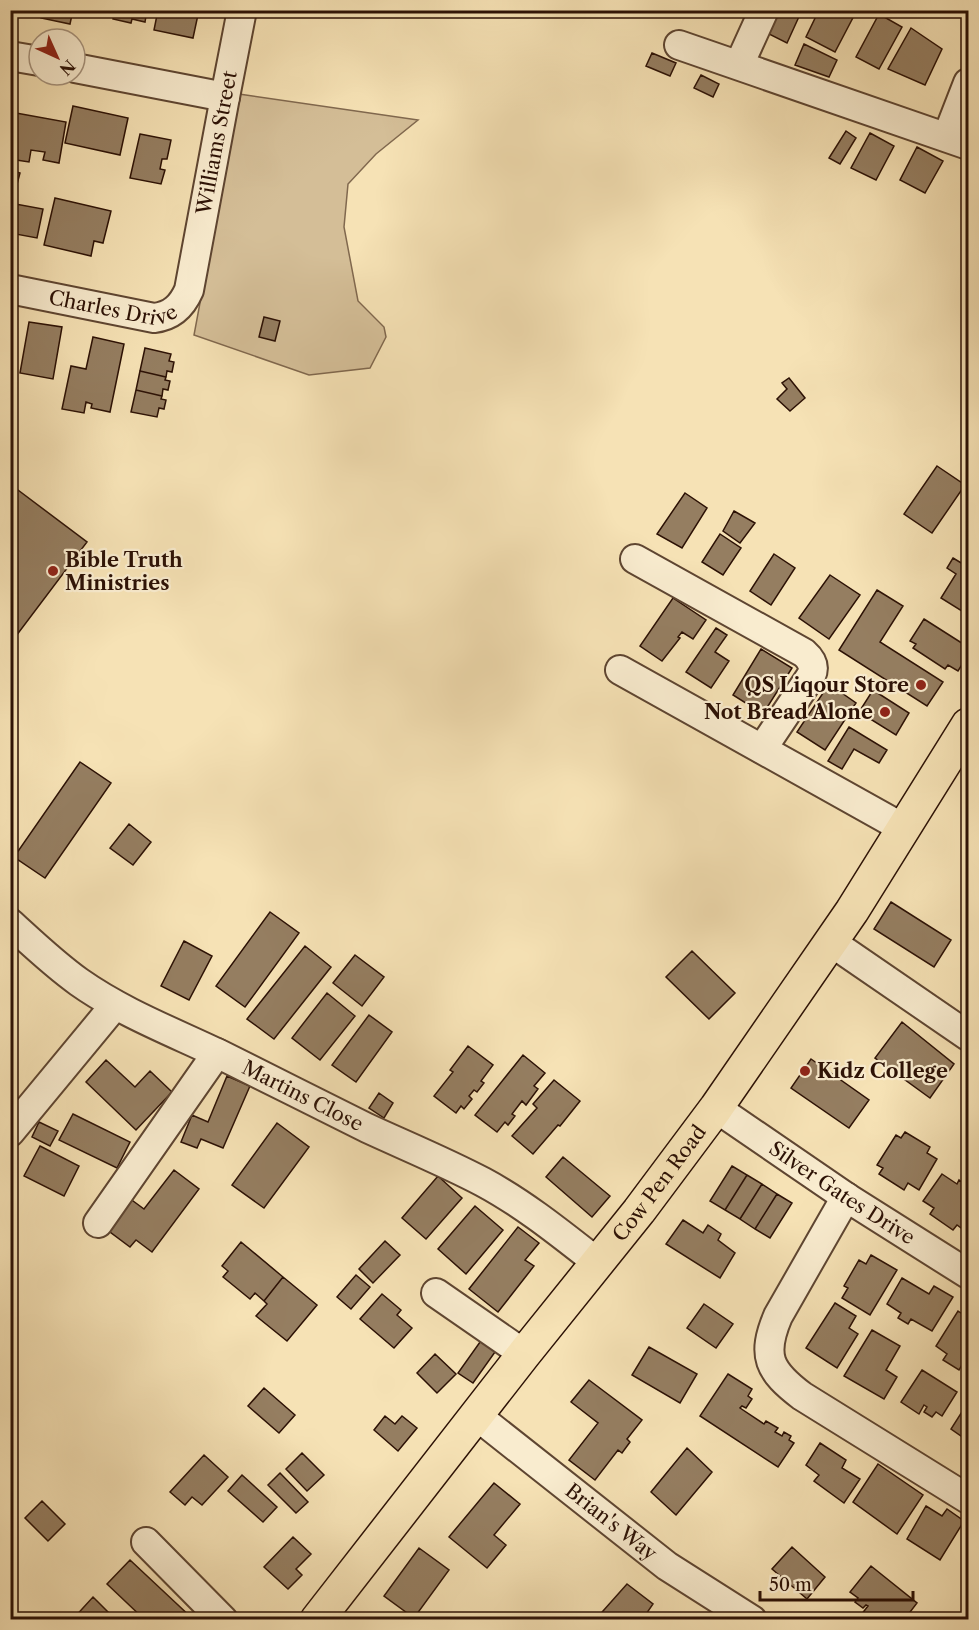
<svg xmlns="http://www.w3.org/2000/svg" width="979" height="1630" font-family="'Libre Caslon Text',serif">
<rect width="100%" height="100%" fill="#f6e2b5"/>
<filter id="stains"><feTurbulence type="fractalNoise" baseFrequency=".00333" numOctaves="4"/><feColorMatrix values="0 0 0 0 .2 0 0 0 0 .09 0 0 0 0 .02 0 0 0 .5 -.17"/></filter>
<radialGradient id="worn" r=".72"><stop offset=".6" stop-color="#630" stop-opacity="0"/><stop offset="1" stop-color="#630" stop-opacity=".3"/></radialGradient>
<path fill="#d4be97" stroke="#80684e" stroke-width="1.5" d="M239,94L418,120L376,154L348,184L344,227L358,301L384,327L386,337L370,368L309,375L194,335Z"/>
<path fill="#957e61" stroke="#2c1105" stroke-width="1.5" d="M42,10H73L70,24L41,18Z
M147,10L145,22L132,19L131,23L113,19L114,15L95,11Z
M158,10H199L193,38L154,30Z
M772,10H802L787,43L763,31Z
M819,10H857L835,52L806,37Z
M879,14L902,27L879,69L856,57Z
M911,28L942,49L925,85L888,69Z
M804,44L837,60L829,77L795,65Z
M652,53L676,63L670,76L646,66Z
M701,75L719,84L713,97L694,88Z
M73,106L128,118L120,155L65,143Z
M16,113L66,122L59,163L43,160L45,152L31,150L29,162L10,159V140Z
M846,131L856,138L840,164L829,158Z
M870,133L894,146L876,180L851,168Z
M140,134L171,140L167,159H162L160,169L165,170L161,184L130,178Z
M917,147L943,161L925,193L900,180Z
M10,170L20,173L16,188L10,186Z
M55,198L111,211L103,243L94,241L91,256L44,245Z
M10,203L43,209L37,238L10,233Z
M264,317L280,321L275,341L259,337Z
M29,322L62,327L53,379L20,373Z
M93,337L124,344L110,412L91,408L92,404L86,402L84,413L62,409L71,366L86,369Z
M145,348L171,354L169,361L174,362L172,372L167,371L166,377L140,371Z
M140,371L166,377L165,380L170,381L168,390L163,389L162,396L136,390Z
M789,378L805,398L790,411L777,399L787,389L782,383Z
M136,390L162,396L161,399L166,400L164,409L159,408L157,417L131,412Z
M937,466L965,485L932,533L904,514Z
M10,484L87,542L10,644Z
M685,493L707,508L682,548L657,534Z
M734,511L755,523L740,543L723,531Z
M720,534L741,548L723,575L702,562Z
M774,554L795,568L771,605L750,591Z
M953,558L968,567V607L965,613L941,598L956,574L947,568Z
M830,575L860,595L829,639L799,618Z
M877,590L903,606L880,642L943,682L927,706L839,650Z
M673,598L706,620L693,639L682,632L678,637L680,638L662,661L640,646Z
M924,619L968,647V655L958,671L948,665L945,669L913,648L916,644L910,641Z
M716,628L727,635L715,652L729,661L711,688L686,672Z
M761,649L792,668L763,714L733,695Z
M829,684L856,703L825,750L797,732Z
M873,690L909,713L896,735L859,712Z
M849,727L887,750L879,763L854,749L842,769L828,761Z
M80,762L111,783L45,878L14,857Z
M129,824L151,842L133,865L110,848Z
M891,902L951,940L934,967L874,929Z
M270,912L299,933L245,1007L216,986Z
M184,941L212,956L189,1000L161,986Z
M305,946L331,967L274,1039L247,1019Z
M692,951L735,993L709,1019L666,977Z
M355,955L384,977L362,1006L333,983Z
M327,993L355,1016L320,1060L292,1038Z
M369,1015L392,1032L356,1082L332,1065Z
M902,1022L954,1064L930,1098L875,1058Z
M468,1046L493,1065L481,1081L484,1083L477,1092L474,1090L469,1096L472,1099L464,1109L461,1106L456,1113L434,1096L453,1072L450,1070Z
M523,1055L545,1073L534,1086L538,1089L526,1105L522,1101L512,1114L515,1116L508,1125L505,1122L497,1132L475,1115Z
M811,1059L869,1100L849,1128L791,1088Z
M106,1060L135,1087L150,1071L172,1092L136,1130L86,1082Z
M227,1076L250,1086L223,1148L201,1139L197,1148L181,1142L192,1115L208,1122Z
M554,1080L580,1101L560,1126L558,1125L533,1154L512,1136L537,1108L533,1104Z
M379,1093L393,1103L384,1118L369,1108Z
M73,1114L130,1142L117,1168L59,1140Z
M39,1122L58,1131L50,1146L32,1137Z
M277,1123L309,1147L264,1208L232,1185Z
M905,1132L930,1147L927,1153L937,1159L919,1190L908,1183L904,1190L879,1174L883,1168L877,1165L896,1135L901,1138Z
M40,1146L79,1166L64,1196L24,1176Z
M563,1157L610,1196L592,1217L546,1177Z
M732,1166L747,1175L725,1210L710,1201Z
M174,1170L199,1189L152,1252L136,1240L130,1247L106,1229L129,1198L144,1209Z
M942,1174L957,1184L959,1180L968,1187V1233L957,1225L953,1230L930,1214L934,1208L923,1201Z
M747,1175L762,1184L740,1219L725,1210Z
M438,1176L462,1198L426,1239L402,1218Z
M762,1184L777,1194L755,1229L740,1219Z
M777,1194L792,1203L770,1238L755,1229Z
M475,1206L503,1230L466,1274L438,1249Z
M683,1220L703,1233L708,1225L721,1234L718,1240L735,1253L720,1278L666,1244Z
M518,1227L539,1243L525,1260L534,1266L498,1312L469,1289Z
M385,1241L400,1255L373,1283L359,1269Z
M241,1242L283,1277L264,1301L255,1293L250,1299L223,1277L228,1271L222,1266Z
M871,1255L897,1270L870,1315L842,1298L848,1288L844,1286L859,1260L866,1264Z
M356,1275L370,1287L351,1309L337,1297Z
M283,1277L317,1305L287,1341L256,1316L267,1304L264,1301Z
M902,1278L929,1294L934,1286L953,1297L932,1331L911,1319L908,1324L898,1318L901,1313L887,1304Z
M382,1294L401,1310L397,1315L412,1328L394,1348L360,1319Z
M835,1303L856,1316L849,1328L858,1334L837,1368L806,1348Z
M704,1304L733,1324L716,1348L687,1328Z
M958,1311L968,1318V1367L963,1363L959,1370L943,1360L947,1354L936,1346Z
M872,1330L900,1346L886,1370L897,1377L884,1399L844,1376Z
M485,1335L500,1345L473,1383L458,1373Z
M649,1347L697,1374L680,1403L632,1375Z
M435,1354L456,1374L437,1393L417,1373Z
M922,1370L957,1392L942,1416L936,1412L932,1417L924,1412L927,1407L924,1405L919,1414L901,1402Z
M728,1374L752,1389L748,1396L752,1399L746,1408L742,1406L740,1408L764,1424L766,1421L778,1428L775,1432L782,1436L784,1432L791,1436L789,1440L794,1443L778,1467L700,1416Z
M589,1380L642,1420L627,1439L630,1442L622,1453L618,1450L595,1480L569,1460L598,1423L571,1402Z
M264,1388L295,1415L279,1433L248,1406Z
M965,1407L968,1409V1449L965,1447L968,1441L951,1429Z
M385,1416L395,1424L402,1416L417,1428L398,1451L374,1430Z
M820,1443L846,1460L842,1468L860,1479L844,1503L814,1481L819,1475L806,1465Z
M687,1448L712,1472L676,1515L651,1492Z
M302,1453L324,1475L307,1491L286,1469Z
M204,1455L228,1477L202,1505L192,1497L185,1505L170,1492Z
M878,1464L923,1495L897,1534L853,1502Z
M280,1473L308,1502L296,1513L268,1485Z
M242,1475L277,1507L263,1522L228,1491Z
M494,1483L520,1504L494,1535L506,1545L487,1568L449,1537Z
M42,1501L65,1524L48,1541L25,1518Z
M926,1506L942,1516L947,1509L964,1521L940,1560L907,1539Z
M293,1537L311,1554L296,1569L302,1575L288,1589L264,1567Z
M792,1547L825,1577L807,1599L772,1569Z
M419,1548L449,1570L414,1618L384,1596Z
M130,1560L194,1620H145L107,1584Z
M871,1566L917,1603L904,1620H857L868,1606L866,1605L863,1608L855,1602L858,1598L850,1592Z
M627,1584L653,1604L642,1620H595Z
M93,1597L116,1620H72Z"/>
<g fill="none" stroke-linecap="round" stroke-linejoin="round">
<defs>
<g id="minor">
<path d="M679,45L968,145"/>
<path d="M10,56L39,61"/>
<path d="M739,65L764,10"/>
<path d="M75,68L225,97"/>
<path d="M947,137L968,83"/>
<path id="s1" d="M10,289L154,318C172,316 182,306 189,290L225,97L242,10"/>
<path d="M635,559L804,653C812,660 815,667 811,676L762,749"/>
<path d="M620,670L903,828"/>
<path id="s2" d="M10,923C33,944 55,965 79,982C123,1013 173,1032 221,1055C270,1079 318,1104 367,1128C406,1146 445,1162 483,1182C524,1204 561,1234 598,1263"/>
<path d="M831,942L968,1036"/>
<path id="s3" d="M716,1108L846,1197L968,1274"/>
<path d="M10,1132L115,1005"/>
<path d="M846,1197L778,1316C761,1356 769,1371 802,1396L968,1499"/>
<path d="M98,1223L217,1053"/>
<path d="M436,1293L524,1354"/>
<path id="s4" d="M477,1416L667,1566L752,1620"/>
<path d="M146,1542L223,1620"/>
</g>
<g id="major">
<path id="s5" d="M317,1620L524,1354L639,1211L716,1108L852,911L968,725"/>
</g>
</defs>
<use href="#minor" stroke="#5e4531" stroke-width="32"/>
<use href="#major" stroke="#2c1105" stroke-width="36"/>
<use href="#minor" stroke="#f9eccf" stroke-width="28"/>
<use href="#major" stroke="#f6e2b5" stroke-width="33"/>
</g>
<g fill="#8f2418" stroke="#f9eccf" stroke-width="2">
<circle cx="53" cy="571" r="6"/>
<circle cx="921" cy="685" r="6"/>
<circle cx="885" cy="712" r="6"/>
<circle cx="805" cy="1071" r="6"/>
</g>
<g text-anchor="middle" stroke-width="4.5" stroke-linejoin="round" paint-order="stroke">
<g font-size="20" fill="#2c1105" stroke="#f9eccf">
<text dy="7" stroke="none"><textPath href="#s1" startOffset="344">Williams Street</textPath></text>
<text dy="7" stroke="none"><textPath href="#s1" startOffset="105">Charles Drive</textPath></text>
<text dy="7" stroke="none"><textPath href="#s2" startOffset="342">Martins Close</textPath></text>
<text dy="7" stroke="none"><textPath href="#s5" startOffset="555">Cow Pen Road</textPath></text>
<text dy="7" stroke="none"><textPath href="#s3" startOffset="152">Silver Gates Drive</textPath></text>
<text dy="7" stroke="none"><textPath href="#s4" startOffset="171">Brian's Way</textPath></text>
</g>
<g font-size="20" font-weight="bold" fill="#2c1105" stroke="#f9eccf" text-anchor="start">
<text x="65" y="567">Bible Truth<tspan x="65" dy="23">Ministries</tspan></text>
<text x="909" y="692" text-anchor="end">QS Liqour Store</text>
<text x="873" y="719" text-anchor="end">Not Bread Alone</text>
<text x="817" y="1078">Kidz College</text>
</g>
</g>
<rect width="979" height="1630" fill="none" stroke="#f6e2b5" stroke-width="36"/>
<rect x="12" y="12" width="955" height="1606" fill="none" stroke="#2c1105" stroke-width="3"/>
<rect x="18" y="18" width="943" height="1594" fill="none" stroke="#2c1105" stroke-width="1.5"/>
<g transform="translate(57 57) rotate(135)"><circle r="28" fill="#f9eccf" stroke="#a7947e" stroke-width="1.5"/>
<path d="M0-4.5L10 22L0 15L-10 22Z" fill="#8f2418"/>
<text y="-9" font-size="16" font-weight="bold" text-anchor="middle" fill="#2c1105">N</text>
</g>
<path d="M760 1591v9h153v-9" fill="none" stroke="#2c1105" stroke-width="3"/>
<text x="769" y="1591" font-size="18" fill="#2c1105" stroke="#f9eccf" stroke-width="4.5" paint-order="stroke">50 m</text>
<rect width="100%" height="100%" filter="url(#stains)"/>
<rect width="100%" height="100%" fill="url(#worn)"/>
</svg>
